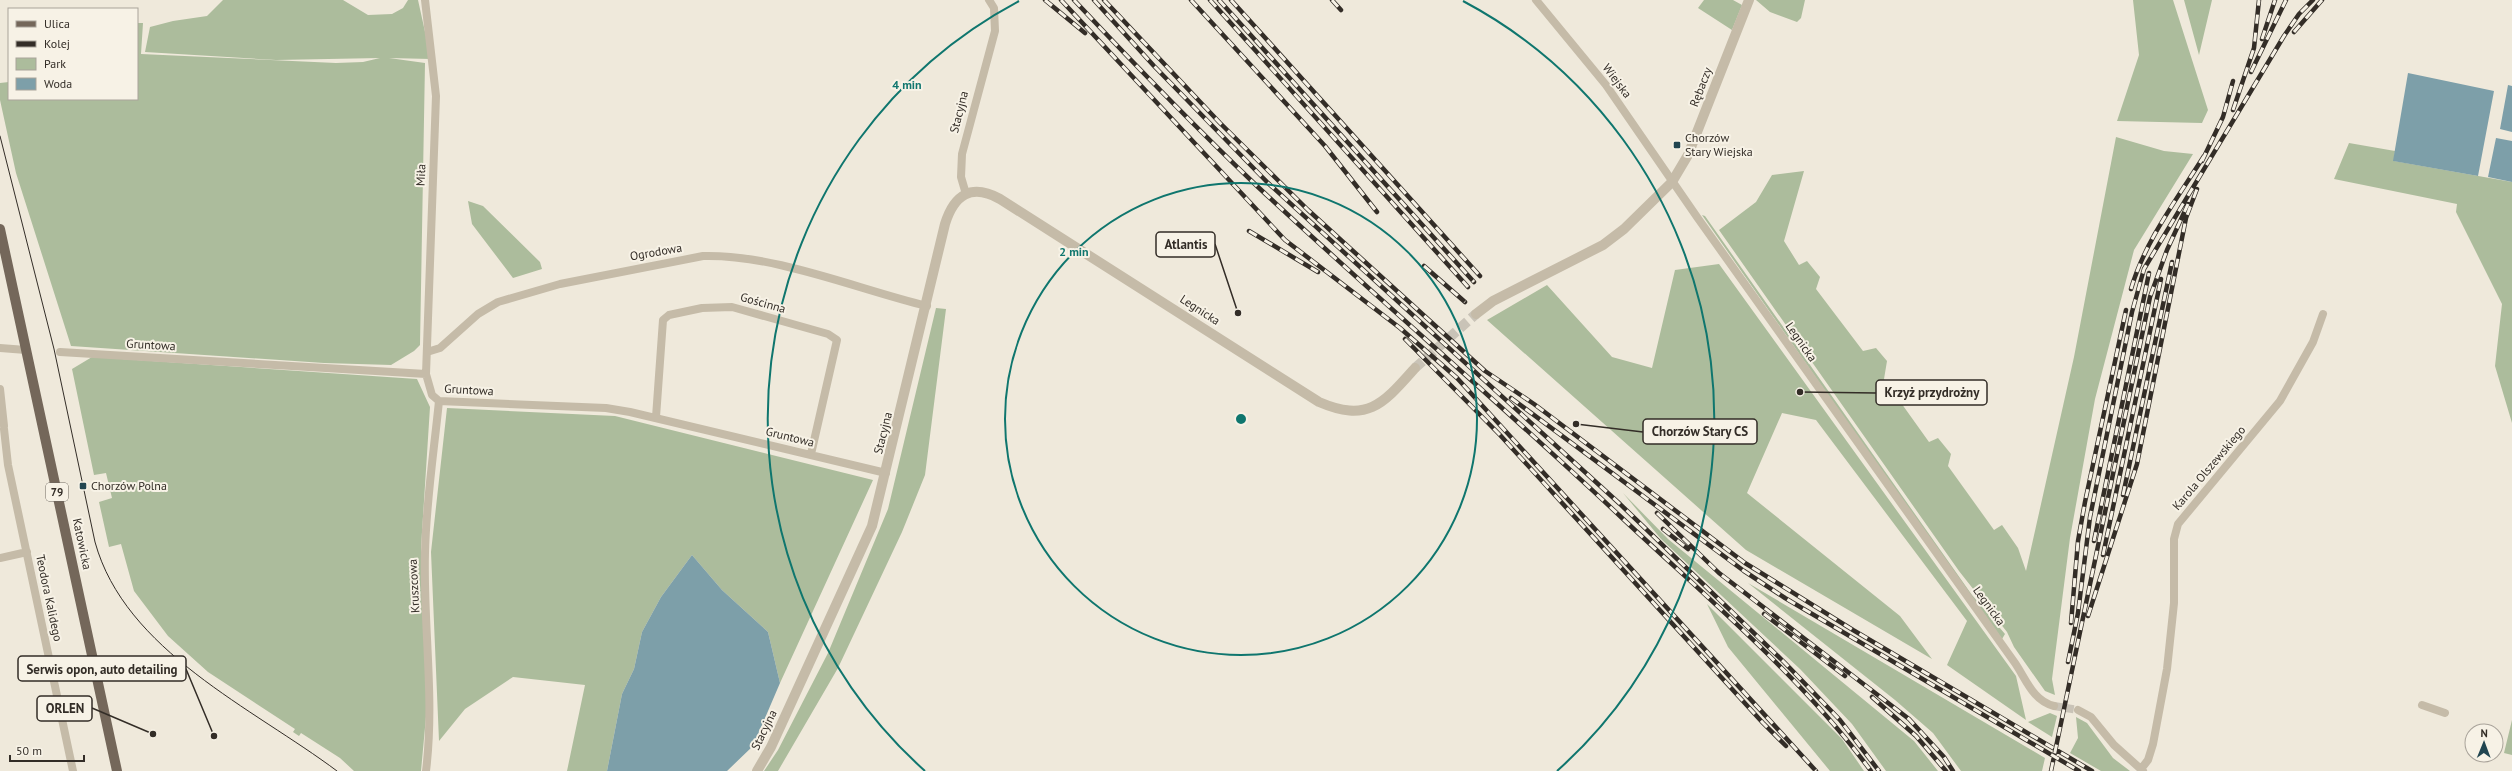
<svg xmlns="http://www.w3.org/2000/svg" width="2512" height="771" font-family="'PT Sans',sans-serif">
<rect width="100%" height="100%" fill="#efe9db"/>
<path fill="#acbc9c" d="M223,0H343L368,15L392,14L403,8L408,0H418L431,59L389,58L425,63L420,345L414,351L391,365L324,363L71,346L16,173L0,100V83L9,82V99H137V23H143L141,54L336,63L363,62L380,58L276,60L145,52L150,27L173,21L207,16Z
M1704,0H1733L1742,5L1732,30L1698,8Z
M1756,0H1805L1801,18L1797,22L1770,12Z
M2133,0H2173L2208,110L2202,123L2117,121L2139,55Z
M2184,0H2212L2199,55Z
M2116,137L2164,151L2193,154L2134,250L2095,399L2070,538L2052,679L2055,695L2045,691L2014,647L2007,632L1959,571L1719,230L1756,202L1772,175L1804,171L1784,241L1799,265L1807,261L1820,277L1816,289L1863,351L1876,348L1887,361L1884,379L1929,442L1938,438L1951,454L1948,466L1994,530L2002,525L2018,548L2026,571L2074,357Z
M2349,143L2395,151L2394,161L2512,182V423L2495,366L2502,304L2456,212L2457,204L2334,179Z
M468,201L483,206L540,262L542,269L513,278L472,224Z
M1702,215L1705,216L1972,595L2005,634L2002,639L1849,425Z
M1719,264L2016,676L2026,720L1947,665L1967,621L1816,420L1782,413L1747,493L1900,616L1932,659L1746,550L1487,320L1547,285L1612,357L1652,368L1675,270Z
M936,308L946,309L925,475L902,532L838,668L778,771H764L778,750L828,653L888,509Z
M92,357L417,379L430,407L421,548L428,695L421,771H354L340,758L301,733L299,736L293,732L295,729L208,672L168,636L134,591L121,544L109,547L99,502L112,498L106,473L94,475L72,369Z
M447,408L615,416L873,480L780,683L768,632L722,590L692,555L661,597L642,632L634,669L622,694L607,771H567L585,685L513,677L465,709L439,741L431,552Z
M1623,493L1668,539L1914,741L1938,771H1886L1852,724L1800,669L1661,539Z
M1748,583L2045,758L2042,771H1961L1933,733L1895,700Z
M1707,604L1842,739L1864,771H1830L1728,647Z
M2050,713L2057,716L2052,737L2028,722Z
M2076,717L2087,723L2113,758L2130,771H2101L2070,753L2078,738Z
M2512,720V755L2504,753Z"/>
<path fill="#7d9fa9" d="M2408,73L2494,91L2478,176L2393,161Z
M2508,85L2512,86V132L2500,129Z
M2496,138L2512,141V182L2488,177Z
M692,555L722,590L768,632L780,683L753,746L727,771H607L622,694L634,669L642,632L661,597Z"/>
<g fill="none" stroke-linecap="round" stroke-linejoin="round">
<path stroke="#c9c3b7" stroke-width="8" stroke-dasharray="8 4" stroke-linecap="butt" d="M2054,706L2078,710"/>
<path stroke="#c9c3b7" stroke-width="10" stroke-dasharray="10 5" stroke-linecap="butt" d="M1415,368L1476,314"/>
<path stroke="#c5bba8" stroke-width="8" d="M425,0L436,96L426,374L432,395L439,401L606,408L630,412L886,473
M1536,0L1606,85L1697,217L2015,663C2026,679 2033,701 2054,706
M966,194L961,177L962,154L995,31L994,8L989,0
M0,348L26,350
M60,352L426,374
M427,352L440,348L478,314L498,302L560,284L703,256C774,254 857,289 927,306
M0,389L4,426
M656,417L663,320L669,315L702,308L732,307L828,334L837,340L811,454
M4,429L8,465L73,771
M0,558L27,552
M2422,705L2445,713
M2078,710L2091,717L2114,745L2143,771
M2141,769L2148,760L2153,744L2167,669L2174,603V539L2178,524L2280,401L2313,342L2323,314
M426,771C435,698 423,625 425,553C426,502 434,451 439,401"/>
<path stroke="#c5bba8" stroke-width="10" d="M1476,314L1493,301L1603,245L1624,229L1672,182L1688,155L1749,0
M757,771L771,747L872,526L945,224C954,195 971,183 1000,199L1319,402C1368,423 1383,404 1415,368"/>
<path stroke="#74675a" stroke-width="10" d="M0,229L117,771"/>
<path stroke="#332d27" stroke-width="1" d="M0,136L54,349L95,542C125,651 253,708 337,771"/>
<defs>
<path id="rail" d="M1045,0L1085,33
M1061,0L1285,240L1400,328L1457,378L1816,771
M1074,0C1134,64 1195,127 1258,187C1378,299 1502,405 1621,517C1707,598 1801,676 1871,771
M1094,0L1154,66L1268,183L1620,504L1784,662L1840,720L1879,771
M1104,0L1220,123L1308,210L1485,371L1534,404L1745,563L1853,630L2092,771
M1191,0L1325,146L1377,212
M1210,0L1468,287
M1219,0L1474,282
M1231,0L1480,276
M1332,0L1341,10
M2294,32L2322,0
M2262,39L2275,0
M2251,72L2286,0
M2233,110L2254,48L2259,0
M2202,161L2223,117L2233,81
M1249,231L1318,272
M1424,266L1465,302
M2131,289C2145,241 2177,199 2204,156
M1405,339L1500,435L1763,723L1786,746
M1511,398L1744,571L1785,598L2079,771
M2123,495L2172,262
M1657,513L1719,573L1909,719L1944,757L1953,771
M1663,529L1688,549
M2094,541L2149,273
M2103,555L2161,279
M1764,614L1845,676
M2088,616L2137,464L2186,218L2197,189
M2071,623L2078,541L2085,502L2126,310
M2068,662L2078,613L2090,517L2132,312L2144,269L2284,36L2299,14L2313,0
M1872,697L1916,736L1946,771
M2051,771L2150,297L2167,250L2188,204"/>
</defs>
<use href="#rail" stroke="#332d27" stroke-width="4.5"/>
<use href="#rail" stroke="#f7f2e6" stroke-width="3" stroke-dasharray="9" stroke-linecap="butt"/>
</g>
<g fill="none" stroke="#0f766e" stroke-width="2">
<circle cx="1241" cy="419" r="236"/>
<path d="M925 771A473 473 0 0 1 1019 1M1463 1A473 473 0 0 1 1557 771"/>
</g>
<g fill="#214550" stroke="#f7f2e6" stroke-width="1.5">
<rect x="1673" y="141" width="8" height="8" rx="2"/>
<rect x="79" y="482" width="8" height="8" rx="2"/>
</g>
<g text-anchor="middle" stroke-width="4" stroke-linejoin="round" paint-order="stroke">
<rect fill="#f7f2e6" stroke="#6e6860" stroke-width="1" x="46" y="483" width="22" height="18" rx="3"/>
<g font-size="11" font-weight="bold" fill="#332d27">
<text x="57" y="496">79</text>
</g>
<g font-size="12" fill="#332d27" stroke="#f7f2e6">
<text transform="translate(1617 81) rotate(53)" y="4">Wiejska</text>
<text transform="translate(1701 87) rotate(-69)" y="4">Rębaczy</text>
<text transform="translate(959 112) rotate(-76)" y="4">Stacyjna</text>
<text transform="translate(421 175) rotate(-88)" y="4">Miła</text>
<text transform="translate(656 252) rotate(-10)" y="4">Ogrodowa</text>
<text transform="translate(763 303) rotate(16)" y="4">Gościnna</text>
<text transform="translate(1200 310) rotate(33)" y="4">Legnicka</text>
<text transform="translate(1801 342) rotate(55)" y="4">Legnicka</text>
<text transform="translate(151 345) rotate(3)" y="4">Gruntowa</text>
<text transform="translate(469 390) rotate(3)" y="4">Gruntowa</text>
<text transform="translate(883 433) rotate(-76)" y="4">Stacyjna</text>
<text transform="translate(790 437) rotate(14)" y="4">Gruntowa</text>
<text transform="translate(2209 468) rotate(-50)" y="4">Karola Olszewskiego</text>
<text transform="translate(82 544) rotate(78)" y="4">Katowicka</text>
<text transform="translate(414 586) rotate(-93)" y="4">Kruszcowa</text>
<text transform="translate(49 598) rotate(78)" y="4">Teodora Kalidego</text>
<text transform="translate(1989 606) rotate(54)" y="4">Legnicka</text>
<text transform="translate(764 730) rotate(-64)" y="4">Stacyjna</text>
</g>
<g font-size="12" fill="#332d27" stroke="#f7f2e6" text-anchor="start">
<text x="1685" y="142">Chorzów<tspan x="1685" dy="14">Stary Wiejska</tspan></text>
<text x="91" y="490">Chorzów Polna</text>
</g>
</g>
<circle cx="1241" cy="419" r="6" fill="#0f766e" stroke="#f7f2e6" stroke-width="2"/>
<g font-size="12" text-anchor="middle" font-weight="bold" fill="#0f766e" stroke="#f7f2e6" stroke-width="4" stroke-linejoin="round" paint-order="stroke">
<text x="907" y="89">4 min</text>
<text x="1074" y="256">2 min</text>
</g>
<path fill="none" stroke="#332d27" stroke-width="1.5" d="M1238 313L1215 244M1800 392L1876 393M1576 424L1643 432M214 736L186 669M153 734L92 708"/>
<g fill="#332d27" stroke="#f7f2e6" stroke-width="1.5">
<circle cx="1238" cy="313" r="4"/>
<circle cx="1800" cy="392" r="4"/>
<circle cx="1576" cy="424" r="4"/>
<circle cx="214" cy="736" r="4"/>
<circle cx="153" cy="734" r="4"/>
</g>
<g fill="#f7f2e6" stroke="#332d27" stroke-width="1.5">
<rect x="1156" y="232" width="59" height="25" rx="4"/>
<rect x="1876" y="380" width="111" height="25" rx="4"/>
<rect x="1643" y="419" width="114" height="25" rx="4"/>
<rect x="18" y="656" width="168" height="25" rx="4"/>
<rect x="37" y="696" width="55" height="25" rx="4"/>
</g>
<g font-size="13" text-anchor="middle" font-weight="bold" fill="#332d27">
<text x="1186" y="249">Atlantis</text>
<text x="1932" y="397">Krzyż przydrożny</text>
<text x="1700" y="436">Chorzów Stary CS</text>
<text x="102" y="674">Serwis opon, auto detailing</text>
<text x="65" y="713">ORLEN</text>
</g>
<rect x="8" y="8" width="130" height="92" fill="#f7f2e6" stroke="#a9a39a"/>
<rect x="16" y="21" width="20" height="6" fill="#74675a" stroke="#a9a39a"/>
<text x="44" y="28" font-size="12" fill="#332d27">Ulica</text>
<rect x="16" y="41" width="20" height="6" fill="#332d27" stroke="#a9a39a"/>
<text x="44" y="48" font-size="12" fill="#332d27">Kolej</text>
<rect x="16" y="58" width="20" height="12" fill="#acbc9c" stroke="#a9a39a"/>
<text x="44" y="68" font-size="12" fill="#332d27">Park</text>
<rect x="16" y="78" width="20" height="12" fill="#7d9fa9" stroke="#a9a39a"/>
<text x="44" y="88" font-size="12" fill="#332d27">Woda</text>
<g transform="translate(2484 743) rotate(1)"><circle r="19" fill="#f7f2e6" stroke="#a9a39a"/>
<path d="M0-3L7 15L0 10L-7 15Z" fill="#214550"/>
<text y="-6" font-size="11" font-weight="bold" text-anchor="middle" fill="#332d27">N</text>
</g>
<path d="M10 755v6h74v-6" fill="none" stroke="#332d27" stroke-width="2"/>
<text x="16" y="755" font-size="12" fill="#332d27" stroke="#f7f2e6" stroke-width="3" paint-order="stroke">50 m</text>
</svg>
